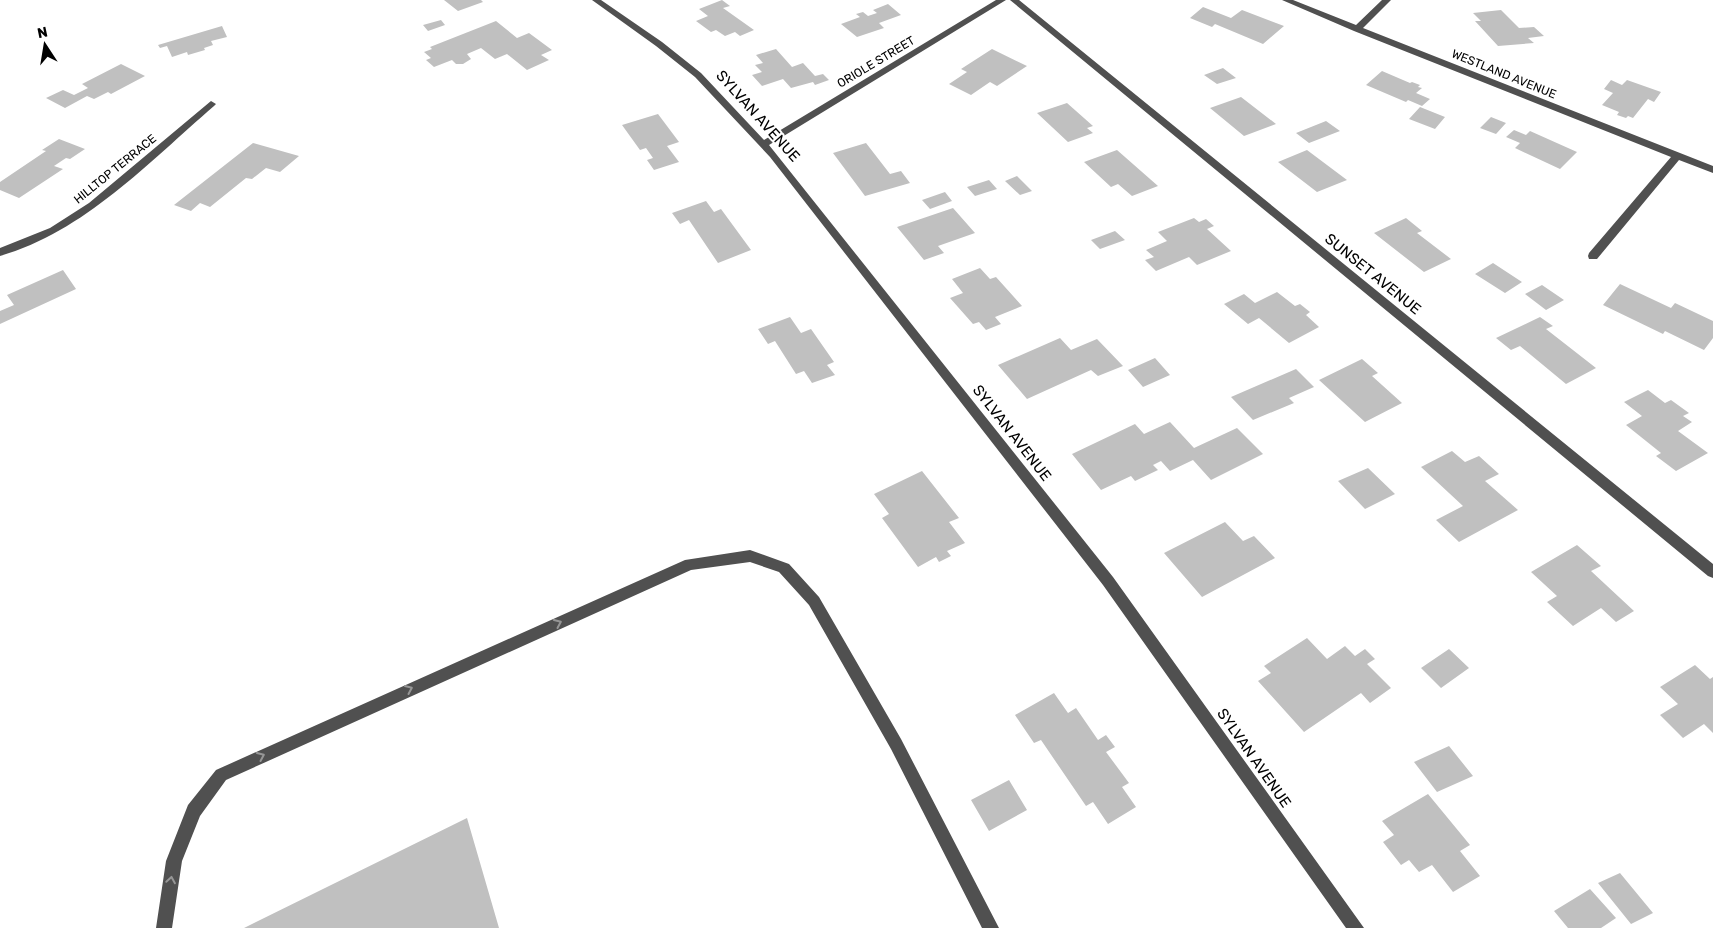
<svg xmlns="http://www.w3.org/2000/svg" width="1713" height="928" font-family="Rubik,sans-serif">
<rect width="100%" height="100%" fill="#fff"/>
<path fill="#c0c0c0" d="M444,0H481L483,2L458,11Z
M722,0L730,6L723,8L754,30L740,36L735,32L725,36L716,30L711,32L696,21L708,16L699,9Z
M888,4L901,15L879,23L884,28L857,37L841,24L860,17L856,14L863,12L868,16L877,13L873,10Z
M1203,7L1231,18L1242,10L1284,26L1263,44L1215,24L1212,27L1190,18Z
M1501,10L1519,28L1534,27L1544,36L1528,38L1534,43L1498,46L1475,21H1481L1473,13Z
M441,20L445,25L428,31L423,25Z
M496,21L517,38L529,33L552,50L541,55L549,60L527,70L507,54L495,59L481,48L467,54L471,59L463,64H456L452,60L434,67L426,60L431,58L424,52L432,49L430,47Z
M222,26L227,37L211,41L213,45L204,48L205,50L188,55L187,52L172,57L167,46L160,48L158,45Z
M776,49L792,67L803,63L815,76L823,74L829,80L815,85L813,82L791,88L783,79L762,86L752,75L762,72L755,65L763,63L756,55Z
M992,49L1027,66L997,86L990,82L971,95L949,84L967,72L961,69Z
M121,64L145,76L111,94L108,92L94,99L87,96L65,108L46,98L63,90L74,95L88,88L82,84Z
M1223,68L1236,78L1217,84L1204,75Z
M1382,71L1410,83L1412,82L1420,85L1418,87L1422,88L1416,93L1430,99L1422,106L1408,100L1406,102L1366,85Z
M1611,80L1622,85L1627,80L1661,92L1654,102L1648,99L1633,118L1628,116L1626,118L1617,115L1619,112L1602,105L1613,93L1604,89Z
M1241,97L1276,124L1244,136L1210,108Z
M1067,103L1093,126L1087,128L1093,133L1068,142L1037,113Z
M1420,107L1445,117L1435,129L1409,119Z
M658,114L679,142L667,146L679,162L654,170L647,160L653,158L646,148L640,150L622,125Z
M1491,117L1506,123L1496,134L1480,128Z
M1326,121L1340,131L1309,143L1296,133Z
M1514,130L1526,135L1530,131L1577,152L1560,169L1515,148L1520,143L1506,137Z
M59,139L85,149L70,159L66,158L54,166L63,169L19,198L0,190V182L46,151L42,150Z
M253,143L299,156L280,172L266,168L252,179L246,178L210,207L200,203L191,211L174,205Z
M866,143L890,174L901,171L910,183L865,196L833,153Z
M1117,150L1158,186L1132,196L1118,184L1111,187L1084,162Z
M1307,150L1347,180L1317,192L1278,162Z
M1017,176L1032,191L1020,195L1005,181Z
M989,180L997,189L975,196L967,187Z
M945,192L952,201L930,209L922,200Z
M706,201L714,212L721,209L751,250L718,263L689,220L680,224L672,213Z
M953,208L975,233L938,246L944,253L924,260L897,227Z
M1194,218L1199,222L1206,219L1214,226L1207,229L1231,251L1197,265L1189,257L1156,271L1145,260L1154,257L1146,250L1167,241L1158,232Z
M1406,218L1422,231L1417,233L1451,259L1424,272L1374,233Z
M1115,231L1125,240L1100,249L1091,240Z
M1493,263L1522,282L1505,293L1475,274Z
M980,268L990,279L996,277L1022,306L995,317L1001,324L986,330L979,322L973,324L950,298L963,293L952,279Z
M63,270L76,289L0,324V311L14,305L7,295Z
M1620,284L1671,308L1675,303L1713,321V338L1704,350L1665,331L1663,334L1603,305Z
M1542,285L1564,300L1546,310L1525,294Z
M1277,292L1295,306L1300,304L1310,312L1306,315L1319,327L1289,343L1259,318L1248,324L1224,304L1244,294L1255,303Z
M790,317L801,333L811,329L834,362L827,365L835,375L812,383L804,371L796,374L775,341L768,344L758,329Z
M1540,317L1553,326L1546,329L1596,368L1566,384L1520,346L1511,350L1496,338Z
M1060,338L1071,350L1097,339L1123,366L1098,376L1091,370L1027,399L998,365Z
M1155,358L1170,375L1143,387L1128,370Z
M1362,359L1378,373L1372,376L1402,403L1365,422L1319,380Z
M1296,369L1314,387L1289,398L1294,403L1253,420L1231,397Z
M1648,390L1665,403L1671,400L1689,413L1683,416L1692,422L1678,431L1708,453L1676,471L1656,456L1661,453L1626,425L1642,416L1624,402Z
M1170,422L1194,448L1237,428L1263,454L1211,480L1193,460L1170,471L1161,461L1153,465L1158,470L1135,481L1131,476L1101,490L1072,454L1135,424L1144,434Z
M1452,451L1465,462L1479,456L1499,474L1485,481L1518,510L1459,542L1436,520L1463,506L1421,467Z
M1368,468L1395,494L1365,509L1338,481Z
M922,471L959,518L949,522L965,543L947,551L951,556L939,562L936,557L918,567L882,518L889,514L874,494Z
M1225,522L1243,541L1254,536L1275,558L1202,597L1164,553Z
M1577,545L1601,566L1591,571L1634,611L1616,622L1601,608L1573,626L1547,602L1557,596L1531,572Z
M1307,638L1327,659L1345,646L1355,656L1365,649L1375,659L1367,664L1391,688L1370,703L1361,693L1304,732L1258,681L1271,673L1264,666Z
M1449,649L1469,668L1441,688L1421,668Z
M1695,665L1710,679L1713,677V733L1704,724L1683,738L1660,715L1678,704L1660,687Z
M1054,693L1068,713L1076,708L1098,740L1106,735L1115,747L1106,752L1129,783L1122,787L1136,807L1108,824L1093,802L1086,806L1041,740L1034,743L1015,715Z
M1449,746L1473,776L1437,792L1414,762Z
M1009,780L1027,810L989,831L971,800Z
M1428,794L1470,845L1460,851L1480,876L1453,892L1432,865L1419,872L1409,860L1401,865L1383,842L1394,835L1382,821Z
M467,818L499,928H244Z
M1620,873L1653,913L1631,924L1598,883Z
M1590,889L1616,918L1601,928H1568L1554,911Z"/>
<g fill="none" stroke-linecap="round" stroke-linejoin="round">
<path fill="#505050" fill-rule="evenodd" d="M592,0H601L662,42L701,73L764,140L996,0H1006L769,145L1113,577L1364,928H1346L1103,585L770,157L695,77L656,46Z
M1010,0H1019L1713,564V578L1708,576Z
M1282,0H1293L1356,25L1382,0H1391L1363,28L1713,166V173L1679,160L1597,259H1589L1588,256L1589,253L1671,157L1354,31Z
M211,101L216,104L214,106C149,162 84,232 0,256V248L50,228L89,203Z
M750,550L789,564L819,597L901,739L999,928H982L891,749L809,605L779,572L750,562L691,570L226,780L200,816L182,861L172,928H156L166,861L188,805L216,770L685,560Z"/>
</g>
<defs><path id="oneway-chevron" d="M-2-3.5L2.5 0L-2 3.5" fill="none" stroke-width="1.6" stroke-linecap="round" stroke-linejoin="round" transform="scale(1.25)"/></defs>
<g stroke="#969696">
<use href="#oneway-chevron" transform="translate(558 623) rotate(-24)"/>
<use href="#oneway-chevron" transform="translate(409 689) rotate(-24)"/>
<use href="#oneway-chevron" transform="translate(261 756) rotate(-24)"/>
<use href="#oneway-chevron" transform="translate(171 880) rotate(-81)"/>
</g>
<g text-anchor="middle" stroke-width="4" stroke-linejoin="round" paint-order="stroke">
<g font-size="12" fill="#000" stroke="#fff">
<text transform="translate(876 62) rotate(-31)" y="4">ORIOLE STREET</text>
<text transform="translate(1504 74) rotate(22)" y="4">WESTLAND AVENUE</text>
<text transform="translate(115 169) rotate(-39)" y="4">HILLTOP TERRACE</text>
</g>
<g font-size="15" fill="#000" stroke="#fff">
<text transform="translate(758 116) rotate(48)" y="5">SYLVAN AVENUE</text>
<text transform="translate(1373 274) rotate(39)" y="5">SUNSET AVENUE</text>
<text transform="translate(1012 433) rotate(52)" y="5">SYLVAN AVENUE</text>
<text transform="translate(1254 758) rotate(55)" y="5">SYLVAN AVENUE</text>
</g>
</g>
<g transform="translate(45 45) rotate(348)" stroke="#ffffff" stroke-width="4" paint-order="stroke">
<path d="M0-4L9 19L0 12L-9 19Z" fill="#000000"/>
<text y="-8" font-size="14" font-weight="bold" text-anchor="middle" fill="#000000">N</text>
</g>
</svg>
